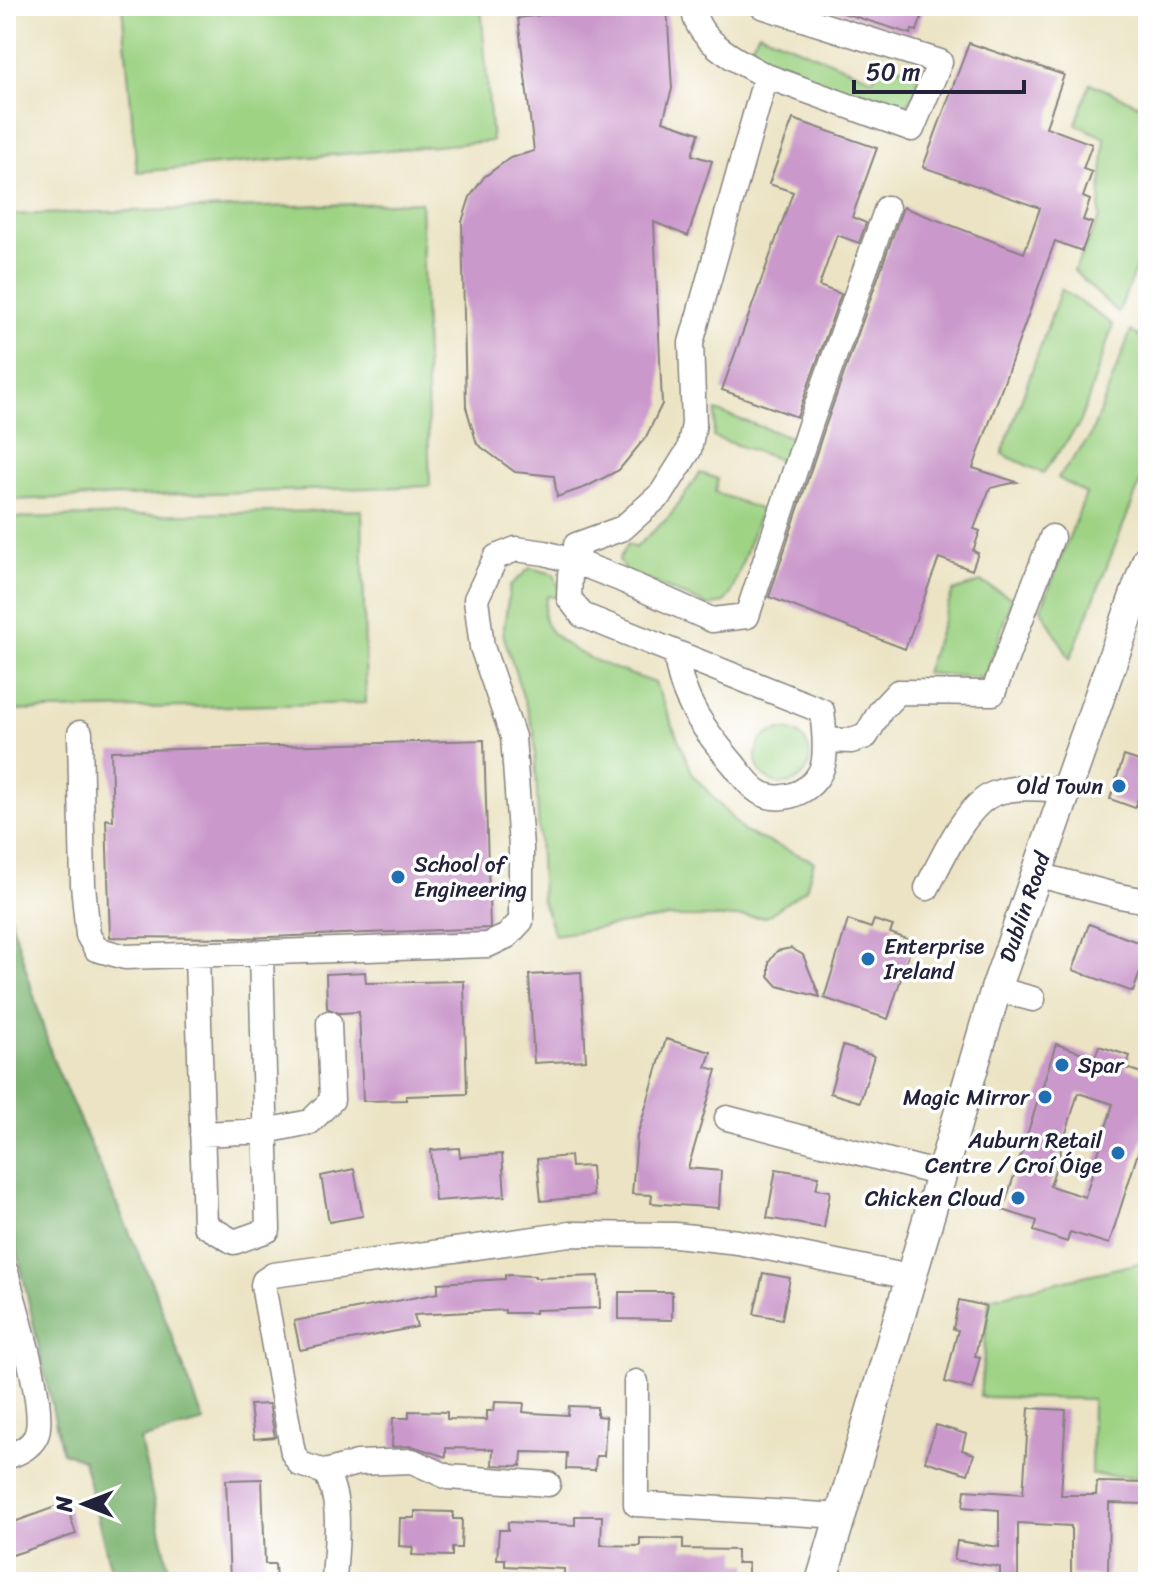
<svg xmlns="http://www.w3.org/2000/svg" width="1154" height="1588" font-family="Sriracha,sans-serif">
<rect width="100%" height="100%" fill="#fff"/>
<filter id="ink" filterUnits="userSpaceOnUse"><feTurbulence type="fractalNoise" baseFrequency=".0125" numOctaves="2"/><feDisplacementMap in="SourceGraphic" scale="16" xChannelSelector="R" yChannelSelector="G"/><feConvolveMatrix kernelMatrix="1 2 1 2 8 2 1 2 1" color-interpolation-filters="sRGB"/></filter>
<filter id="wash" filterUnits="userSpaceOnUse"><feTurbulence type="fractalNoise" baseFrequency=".006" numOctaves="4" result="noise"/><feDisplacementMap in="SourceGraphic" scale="32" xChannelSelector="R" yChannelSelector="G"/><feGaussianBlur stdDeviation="1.8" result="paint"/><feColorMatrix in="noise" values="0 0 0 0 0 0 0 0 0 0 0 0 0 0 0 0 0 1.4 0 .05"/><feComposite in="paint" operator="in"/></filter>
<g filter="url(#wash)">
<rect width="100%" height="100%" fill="#ebe3c3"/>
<path fill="#9ed384" stroke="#607a60" stroke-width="2" d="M122,6H481L492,141L137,172Z
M759,32L873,79L881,60L917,73L916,92L904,108L886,109L746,54Z
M1090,83L1148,109V237L1118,313L1074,271L1099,219L1105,138L1076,124Z
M421,202L430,486L6,500V215Z
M1061,289L1113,325L1080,423L1043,473L1002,454Z
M1131,331L1148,343V463L1070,659L1041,609L1086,494L1058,478L1090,437Z
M716,411L796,439L787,462L713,437Z
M700,473L718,479L715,492L761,510L731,594L723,603L709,606L624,570L619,559L628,544L635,548L669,517Z
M362,510L366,703L6,711V518Z
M530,568L554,574L562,598L547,596C546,601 544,609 544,615C547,650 626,672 655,683L693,775L744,832L814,861L806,889L766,917H669L555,935L542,901L534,731L503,634L510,586Z
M981,582L1012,598L985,678L925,673L953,591Z
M756 757a27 27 0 1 1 54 0a27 27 0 1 1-54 0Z
M1148,1261V1477L1091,1475L1092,1399L980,1397L989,1298Z"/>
<path fill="#7eb572" stroke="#506c56" stroke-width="2" d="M6,902L53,1060L153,1286L204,1422L140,1440L172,1582H114L83,1460L62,1452L6,1200Z"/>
<g id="blocks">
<path fill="#ca98cb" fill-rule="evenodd" d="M613,6H667L672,89L663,121L699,133L692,155L712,161L688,236L654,222L662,404L646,437L619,470L586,487L557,497L554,476L515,472L477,444L466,407L462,222L470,197L484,177L510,158L534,151L518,18Z
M835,6H925L917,31L912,30L911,34L834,10Z
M969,43L1064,75L1046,127L1092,144L1083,169L1092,172L1083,197L1090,200L1083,220L1092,223L1082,251L1055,241L973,468L1017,482L990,488L974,529L980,531L973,551L978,553L972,570L939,558L905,649L769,597L825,427L903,207L1024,253L1040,208L923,167Z
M793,119L877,148L852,217L866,223L859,243L837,235L819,286L841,294L797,417L722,390L793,192L769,184Z
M484,740L490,928L243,938L110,937L106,819L113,821L111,751Z
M1124,756L1148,764L1135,808L1110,799Z
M848,920L871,928L874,920L893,926L890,933L913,941L888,1019L824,998Z
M1089,924L1148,946V966L1143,964L1133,992L1073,970Z
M791,948L803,955L820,997L778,986L769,976V962L777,951Z
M365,972L366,983L464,981L467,1094L406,1096V1100L363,1101L359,1012L339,1013L327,1008L326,974Z
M581,972L586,1060L534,1063L529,975Z
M666,1039L711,1052L706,1067L717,1070L688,1168L721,1171L719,1208L651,1203L652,1195L632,1194L637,1136Z
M1056,1044L1095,1057L1099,1046L1130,1056L1126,1068L1148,1075V1121L1109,1244L1070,1232L1067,1242L1034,1231L1037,1221L1003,1210ZM1078,1093L1113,1104L1085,1197L1050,1186Z
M843,1046L874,1056L860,1102L830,1093Z
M459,1148L460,1157L502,1154L505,1196L435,1201L431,1150Z
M570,1156L571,1167L591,1166L593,1196L541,1201L537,1159Z
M354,1169L363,1216L329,1222L321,1176Z
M776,1169L819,1176L816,1189L830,1191L824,1228L767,1218Z
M763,1273L790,1278L782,1319L754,1314Z
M505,1275L535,1276V1278L599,1276L600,1308L535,1310V1313H505V1310L414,1315L417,1327L300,1350L294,1321L438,1293V1283L505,1279Z
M619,1292H672V1320L619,1319Z
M959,1300L986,1306L975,1356L980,1357L972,1389L945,1382L958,1330L953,1329Z
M495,1402L524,1403L523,1412L532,1413L568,1415L569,1406L597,1407V1416L606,1417L604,1456H596L595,1470L566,1469L567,1453L522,1452L521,1466L492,1465L493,1449L446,1448V1457L412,1446L392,1447L393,1418H409V1411L447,1412V1419L487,1420V1411H494Z
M269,1404L275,1437L254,1439L250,1405Z
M1029,1408L1066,1410L1061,1495H1096L1097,1482L1148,1483V1504L1109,1503L1108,1576L1071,1575V1526L1018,1523V1582H1000V1567L954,1560L957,1541L999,1547V1510L963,1507L965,1490L1023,1494Z
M936,1425L966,1434L962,1450L974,1454L968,1474L925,1461Z
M262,1479L265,1564H275L276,1582H230L226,1480Z
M66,1503L76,1534L6,1557V1525Z
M415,1511L453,1512V1519H462L461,1548H452V1556L412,1555L413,1547L399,1546L400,1518H415Z
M575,1516H602L601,1545L640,1546V1538L683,1539V1549L737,1550V1563H748V1582H564V1569L505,1566V1559H497L499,1530H508V1522L575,1525Z"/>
</g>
</g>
<g filter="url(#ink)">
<use href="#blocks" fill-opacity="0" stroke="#86827f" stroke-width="2"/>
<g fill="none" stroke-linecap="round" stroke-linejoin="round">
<defs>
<path id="minor" d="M762,6L940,62L912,129L766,76
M676,653C680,699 705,731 734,765C741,774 749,786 759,792C783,807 820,789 824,760C826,744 824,727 822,711L582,615L569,598L570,574L579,563L576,545L623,528L662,493L689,450L694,424L691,343L766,76C741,63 692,39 694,6
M80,733L83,885L88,935L96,949L125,957L488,945L507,936L521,921V847L513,737L482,647L476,599L496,557L516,549L545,553L579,563L620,579L712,620L747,616L811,422L887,208
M825,740L851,741L866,736L881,710L898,692L993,693L1052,537
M1035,874L1119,896L1148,901
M927,888C941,861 966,803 996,793C1016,785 1044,789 1065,790
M197,955L205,1225L234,1242L268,1230L261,953
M996,989L1033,999
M727,1118L940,1174
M202,1134L266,1131L310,1122L332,1100L329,1023
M6,1272C14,1305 48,1409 36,1436C30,1448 18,1453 6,1457
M636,1382V1504L842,1516
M325,1472L357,1463L412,1461L448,1477L548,1484
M334,1582C335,1549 344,1501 325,1472L300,1464L293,1453L263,1285L264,1281L273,1275L570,1234L675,1235L738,1242L910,1277"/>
<path id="major" d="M821,1582L996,989L1148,559"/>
</defs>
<use href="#minor" stroke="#86827f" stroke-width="27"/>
<use href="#major" stroke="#86827f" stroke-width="33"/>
<use href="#minor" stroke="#fff" stroke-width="24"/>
<use href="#major" stroke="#fff" stroke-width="30"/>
</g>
</g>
<g fill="#1f6fb2" stroke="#fff" stroke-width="3">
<circle cx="1119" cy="786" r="8"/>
<circle cx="398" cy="877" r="8"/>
<circle cx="868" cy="959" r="8"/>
<circle cx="1062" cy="1065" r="8"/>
<circle cx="1045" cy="1097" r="8"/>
<circle cx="1118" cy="1153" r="8"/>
<circle cx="1018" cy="1198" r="8"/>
</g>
<g text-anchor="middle" stroke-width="7" stroke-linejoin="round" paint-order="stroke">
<g font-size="22" fill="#22223b" stroke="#fff" text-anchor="end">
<text x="1103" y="794">Old Town</text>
<text x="414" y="872" text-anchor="start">School of<tspan x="414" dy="25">Engineering</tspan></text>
<text x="884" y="954" text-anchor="start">Enterprise<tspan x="884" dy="25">Ireland</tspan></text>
<text x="1078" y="1073" text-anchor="start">Spar</text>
<text x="1029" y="1105">Magic Mirror</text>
<text x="1102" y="1148">Auburn Retail<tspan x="1102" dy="25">Centre / Croí Óige</tspan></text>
<text x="1002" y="1206">Chicken Cloud</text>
</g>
<g font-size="22" fill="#22223b" stroke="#fff">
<text transform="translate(1024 907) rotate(-71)" y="8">Dublin Road</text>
</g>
</g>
<rect width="1154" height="1588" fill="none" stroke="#fff" stroke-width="32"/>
<g transform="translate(84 1504) rotate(270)" stroke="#ffffff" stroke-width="6" paint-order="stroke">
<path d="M0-6L14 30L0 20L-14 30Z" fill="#22223b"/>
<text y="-12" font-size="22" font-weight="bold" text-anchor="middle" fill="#22223b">N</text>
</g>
<path d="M854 80v12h170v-12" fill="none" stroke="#22223b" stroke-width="4"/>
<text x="866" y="80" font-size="24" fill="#22223b" stroke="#ffffff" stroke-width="6" paint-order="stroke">50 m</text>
</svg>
